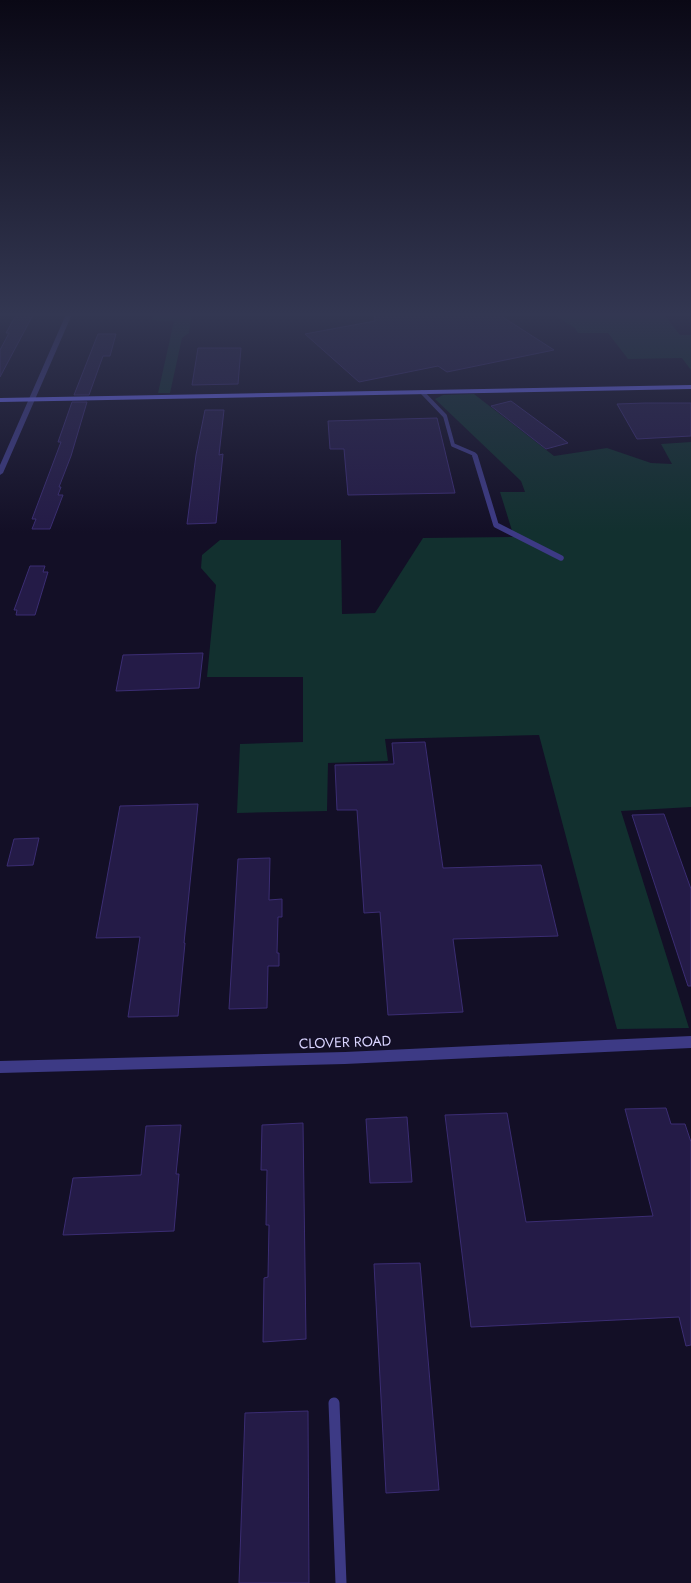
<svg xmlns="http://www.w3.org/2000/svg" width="691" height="1583" font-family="Jost,sans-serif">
<rect width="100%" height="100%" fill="#130f26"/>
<path fill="#12302f" d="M154,312H192L189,333L182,338L170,393H158L174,321L152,320Z
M549,312H662L680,335H691V370L682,358L628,359L608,333H578L575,328Z
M474,394L554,456L607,448L651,463L672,464L661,444L691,442V807L621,811L689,1028L617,1029L539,735L385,739L388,761L328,763L327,811L237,813L240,744L303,742V677H207L216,585L201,568L202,555L220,540H341L342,614L375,613L423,538L514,537L500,492H525L521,481L435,399L443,395Z"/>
<path fill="#241b47" stroke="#3b2d73" d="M374,312H495L554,350L447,372L438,366L359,382L305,334L375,321Z
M17,313H34L0,377V350L9,333H6Z
M98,334H116L110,356H103L89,395H74Z
M198,348H241L238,384L192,385Z
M511,401L568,443L546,449L491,406Z
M72,402H87L71,456L59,487H61L58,495H63L50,529H32L36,519H32L61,442H58Z
M645,403H691V436L637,439L617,404Z
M205,410H224L219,455L223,454L216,523L187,524L196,455Z
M437,418L455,493L348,495L344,449H330L328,421Z
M30,566H45L43,572H48L35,615H16L17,610H14Z
M203,653L199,688L116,691L123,655Z
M425,742L443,868L541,865L558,936L453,939L463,1012L388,1015L380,912L364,913L357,810H337L335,765L394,764L392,743Z
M198,804L184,943H185L178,1016L128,1017L140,937L96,938L120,806Z
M664,814L691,889V986H688L632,815Z
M39,838L33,865L7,866L14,839Z
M270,858L269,900L282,899V917H278L277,953H279V966H268L267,1008L229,1009L238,859Z
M666,1108L671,1124H685L691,1142V1345L686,1346L679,1317L471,1327L445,1115L507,1113L526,1222L653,1216L625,1109Z
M407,1117L412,1182L370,1183L366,1119Z
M303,1123L306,1339L263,1342L264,1278L268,1277L269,1225H266L267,1170H261L262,1125Z
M181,1125L176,1174H179L174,1231L63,1235L73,1178L141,1175L146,1126Z
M420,1263L439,1490L386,1493L374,1264Z
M308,1411L309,1583H239L245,1413Z"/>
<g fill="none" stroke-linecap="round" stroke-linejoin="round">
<path stroke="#3d3a85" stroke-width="4" d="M422,392L445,416L453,445L474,454L475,457"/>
<path stroke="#3d3a85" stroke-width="5.5" d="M475,456L496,525L561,558"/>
<path stroke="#3d3a85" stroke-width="11" d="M334,1403L341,1583"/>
<path fill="#3d3a85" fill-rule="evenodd" d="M67,312H73L3,473L0,475V465Z
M691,1036V1048L345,1064L0,1073V1061L345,1052Z"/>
<path fill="#6f6bff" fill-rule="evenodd" d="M691,385V389L0,402V398Z"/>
</g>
<linearGradient id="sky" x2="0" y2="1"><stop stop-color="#0a0815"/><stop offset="0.59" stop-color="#333752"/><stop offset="1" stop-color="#333752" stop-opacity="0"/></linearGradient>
<rect width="691" height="533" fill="url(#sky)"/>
<g text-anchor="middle" stroke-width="3" stroke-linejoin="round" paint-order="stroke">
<g font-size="14" fill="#d9d4ff" stroke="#130f26">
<text transform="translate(345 1042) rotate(-2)" y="5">CLOVER ROAD</text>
</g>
</g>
</svg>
